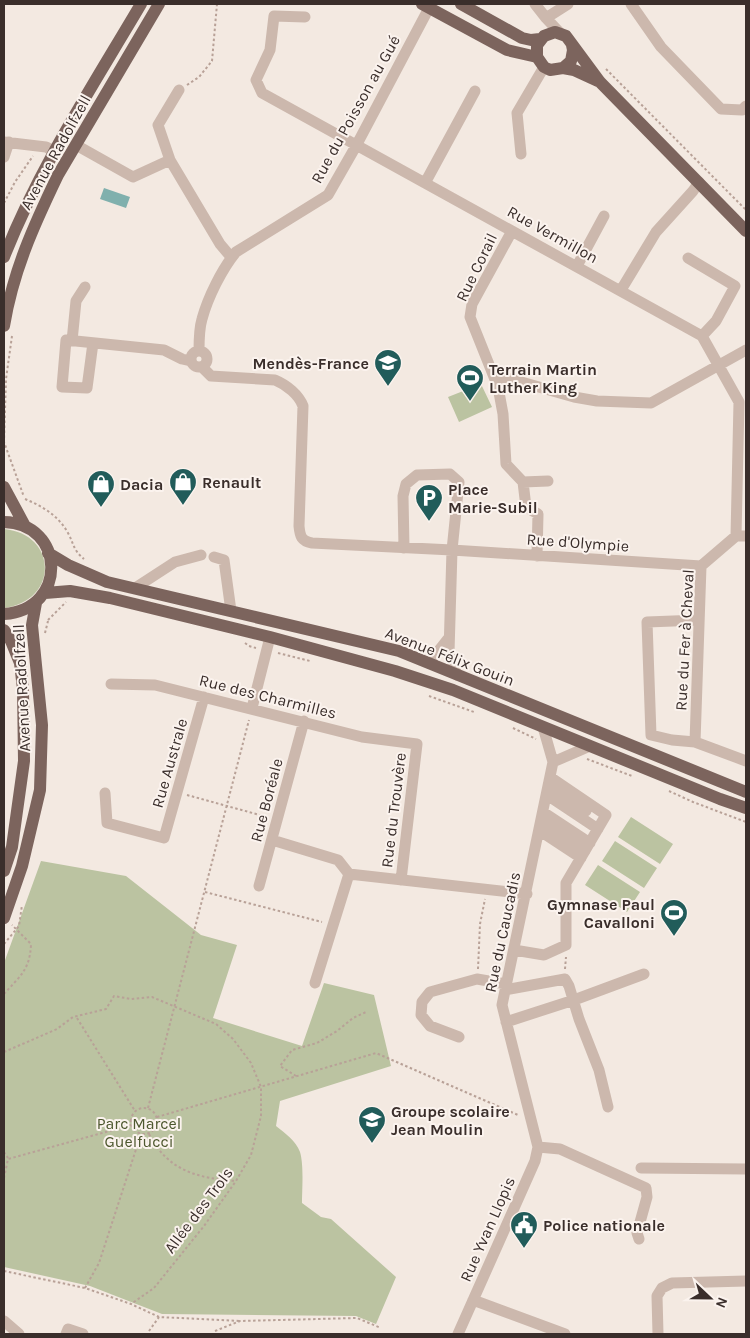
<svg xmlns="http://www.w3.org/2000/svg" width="750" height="1338" font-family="Karla,sans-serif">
<rect width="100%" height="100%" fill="#f3e9e1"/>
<path fill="#bbc3a1" d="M481,384L492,407L459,422L448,397Z
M4,529C58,534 59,601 4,608Z
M631,817L673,844L660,864L618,837Z
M615,841L657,868L644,888L602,861Z
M41,861L126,876L201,935L237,945L213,1018L302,1046L324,983L374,995L391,1066L280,1101L276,1126C285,1133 296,1141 300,1152C304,1165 302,1190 302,1203L321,1217L331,1219L396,1277L376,1324L356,1316L162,1314L90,1286L4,1267V963Z
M598,865L640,892L627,912L585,885Z"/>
<path fill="#80b0ad" d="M104,188L130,197L126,208L100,199Z"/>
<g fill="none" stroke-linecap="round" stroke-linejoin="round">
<path stroke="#b8a197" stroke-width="2" stroke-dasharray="2.5 2.5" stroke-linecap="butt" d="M606,69L746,210
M187,85L199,77L212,61L217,4
M4,203L15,182L33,156
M12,336L6,379L4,442L24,497
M25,499C42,506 58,515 68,533C74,544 73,550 84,559
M48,620L66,602
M45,633L48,621
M245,643L249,646L256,648
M278,653L310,661
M429,696L474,712
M513,728L536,739
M587,759L632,776
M669,791L693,802L746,822
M187,795L267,817
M205,892L322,922
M4,944L19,926L22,905
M478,969L480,924L485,899
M565,969L566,957
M4,994C20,976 30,970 31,944L12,925
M77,1018L135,1111
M4,1052L57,1029L73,1017L106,1009L114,996L131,999L152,997L216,1024L233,1039L251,1063L261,1087V1116L251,1155L236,1181L204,1226L154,1288L131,1304
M296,1076L280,1066L292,1050L317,1043L337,1031L353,1018L366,1012
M131 1121a13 13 0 1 1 26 0a13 13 0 1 1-26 0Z
M148,1108L249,720
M157,1117L376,1053L518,1115
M149,1134C168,1171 197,1178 236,1181
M4,1152L8,1158
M4,1178L8,1159L131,1125
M4,1271L85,1288L131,1304L159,1317L240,1321
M85,1288L99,1263L141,1134
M149,1331L159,1317
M215,1331L240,1321L357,1318L381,1328"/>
<path stroke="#ccb8ad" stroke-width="11" d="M535,4L546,18L561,34
M631,4L661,47L721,109L742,110L746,106
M305,17L274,16L270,50L256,80L262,93L702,336L739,402L736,536
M546,18L568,4
M4,142L46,147L54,151
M76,145L133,177L170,160L220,244L231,257
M521,154L517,113L544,67
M4,157L9,142
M170,160L158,125L179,90
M425,183L475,91
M512,231L472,304L470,317L498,387L503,414L506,464L523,482L526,507L538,514L537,556
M688,258L735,286L716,321L702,336
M577,266L604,216
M621,290L656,232L693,191L699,182
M72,341L76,301L85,287
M93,343L87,388L62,387L66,340L164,350L182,359L191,361
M191 359a8 8 0 1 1 16 0a8 8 0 1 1-16 0Z
M199,351C199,341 199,329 202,319C208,297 222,269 236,252L328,195L356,146L429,8
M202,367L211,376L275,380C287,385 299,395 303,406L299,526C300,536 301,541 312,543L452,550L449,652L457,675
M493,374L574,397L597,401L651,403L746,350
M523,482L548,481
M404,548L403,496L406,484L417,475L450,474L459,482L452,550L701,566
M214,557L224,560L231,611
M135,588L175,562L201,555
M699,620L647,622L651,735L672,740L695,742L746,761
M429,663L448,639
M111,684L155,685L362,737L417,744L401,880
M252,708L270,637
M695,742L701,566L736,536H746
M553,762L590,746
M549,786L586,811
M105,793L107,823L164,838L204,697
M547,795L598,829
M543,812L590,843
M541,822L585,851
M540,831L581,858
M272,840L338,860L349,874L527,894
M259,886L304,721
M514,950L544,955L566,945V883L606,815L550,777
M315,983L349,874
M505,990L565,979L569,986L579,1019L599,1070L608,1107
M506,1022L574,1000L644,974
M459,1037L430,1026L421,1015L422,1002L430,992L477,979L506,984
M538,1147L560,1149L646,1188L647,1197L637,1233L639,1239
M641,1168L746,1169
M473,1300L565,1334
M4,1321L19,1334
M66,1334L68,1329L83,1334
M458,1334L535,1161L538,1147L502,1005L553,762L543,727
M658,1334L657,1296L662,1288L672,1283L746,1281"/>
<path stroke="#7c645d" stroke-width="12" d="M422,4L507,50L537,57
M461,4L522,38L531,40L540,39
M572,45L573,50L571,61L563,68L550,70L544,67L537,57V45L544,36L555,32L566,36L600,82L746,231
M563,68L574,70L598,81
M4,257C39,168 92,87 141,4
M4,326C13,271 34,225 58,175L159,4
M4,487L25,526
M4,522C65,523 69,609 4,614
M48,553L68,565L107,582L399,651L746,792
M45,593L70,591L110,598L270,637L395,671L453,690L720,799L746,808
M4,630L11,641L20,663L23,689L24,761L12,847L4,871
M4,918L22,866L40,790L42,725L32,625L36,603"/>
</g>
<defs>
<symbol id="school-pin" viewBox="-11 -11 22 30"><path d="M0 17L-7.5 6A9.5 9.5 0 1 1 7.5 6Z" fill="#215c5a" stroke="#fbf3ee"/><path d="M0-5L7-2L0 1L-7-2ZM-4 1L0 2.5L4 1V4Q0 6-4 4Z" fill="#fff"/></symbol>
<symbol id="stadium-pin" viewBox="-11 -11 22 30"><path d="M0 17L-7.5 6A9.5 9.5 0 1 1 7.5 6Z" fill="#215c5a" stroke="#fbf3ee"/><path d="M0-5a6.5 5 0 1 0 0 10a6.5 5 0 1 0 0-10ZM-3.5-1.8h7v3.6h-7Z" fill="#fff"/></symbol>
<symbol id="shop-pin" viewBox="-11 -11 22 30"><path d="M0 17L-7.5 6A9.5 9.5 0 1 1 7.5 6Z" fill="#215c5a" stroke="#fbf3ee"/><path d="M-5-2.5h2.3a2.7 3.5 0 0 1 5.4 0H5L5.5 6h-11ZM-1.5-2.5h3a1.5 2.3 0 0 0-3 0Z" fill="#fff"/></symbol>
<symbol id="parking-pin" viewBox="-11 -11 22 30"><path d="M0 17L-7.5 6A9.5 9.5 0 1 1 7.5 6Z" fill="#215c5a" stroke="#fbf3ee"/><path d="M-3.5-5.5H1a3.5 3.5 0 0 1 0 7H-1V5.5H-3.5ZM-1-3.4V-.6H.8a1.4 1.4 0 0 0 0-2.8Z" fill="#fff"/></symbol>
<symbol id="civic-pin" viewBox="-11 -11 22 30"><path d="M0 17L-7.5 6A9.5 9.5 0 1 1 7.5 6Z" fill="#215c5a" stroke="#fbf3ee"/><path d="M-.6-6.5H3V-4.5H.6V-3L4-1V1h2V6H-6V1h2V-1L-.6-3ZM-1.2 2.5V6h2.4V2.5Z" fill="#fff"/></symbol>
</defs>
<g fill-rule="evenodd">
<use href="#school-pin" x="372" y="347" width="32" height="43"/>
<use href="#stadium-pin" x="454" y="362" width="32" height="43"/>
<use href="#shop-pin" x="167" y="466" width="32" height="43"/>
<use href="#shop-pin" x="85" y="468" width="32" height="43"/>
<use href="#parking-pin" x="413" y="482" width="32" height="43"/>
<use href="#stadium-pin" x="658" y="897" width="32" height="43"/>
<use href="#school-pin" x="356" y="1104" width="32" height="43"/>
<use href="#civic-pin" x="508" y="1209" width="32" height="43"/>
</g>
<g text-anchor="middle" stroke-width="4" stroke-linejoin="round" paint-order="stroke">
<g font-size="16" fill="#3a2e2b" stroke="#fbf3ee">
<text transform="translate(355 109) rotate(-61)" y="6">Rue du Poisson au Gué</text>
<text transform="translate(55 152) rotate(-61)" y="6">Avenue Radolfzell</text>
<text transform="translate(553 234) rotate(29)" y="6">Rue Vermillon</text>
<text transform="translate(476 267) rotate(-64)" y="6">Rue Corail</text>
<text transform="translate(578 542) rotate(4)" y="6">Rue d'Olympie</text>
<text transform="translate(684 640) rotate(-87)" y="6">Rue du Fer à Cheval</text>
<text transform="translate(450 656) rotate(21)" y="6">Avenue Félix Gouin</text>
<text transform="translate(21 688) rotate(-93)" y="6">Avenue Radolfzell</text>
<text transform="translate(268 696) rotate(14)" y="6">Rue des Charmilles</text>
<text transform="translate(169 763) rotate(-74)" y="6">Rue Australe</text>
<text transform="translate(266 800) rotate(-75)" y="6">Rue Boréale</text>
<text transform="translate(393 810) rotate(-83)" y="6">Rue du Trouvère</text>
<text transform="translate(502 932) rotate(-78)" y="6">Rue du Caucadis</text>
<text transform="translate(198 1210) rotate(-53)" y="6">Allée des Trols</text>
<text transform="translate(487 1229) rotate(-66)" y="6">Rue Yvan Llopis</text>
</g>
<g font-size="16" font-weight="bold" fill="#3a2e2b" stroke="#fbf3ee" text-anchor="start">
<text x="369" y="369" text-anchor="end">Mendès-France</text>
<text x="489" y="375">Terrain Martin<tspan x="489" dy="18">Luther King</tspan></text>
<text x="202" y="488">Renault</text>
<text x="120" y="490">Dacia</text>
<text x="448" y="495">Place<tspan x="448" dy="18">Marie-Subil</tspan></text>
<text x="655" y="910" text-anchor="end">Gymnase Paul<tspan x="655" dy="18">Cavalloni</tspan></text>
<text x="391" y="1117">Groupe scolaire<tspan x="391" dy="18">Jean Moulin</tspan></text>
<text x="543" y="1231">Police nationale</text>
</g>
<g font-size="16" fill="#4e582f" stroke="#fbf3ee">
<text x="139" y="1129">Parc Marcel<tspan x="139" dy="18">Guelfucci</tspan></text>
</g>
</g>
<rect width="750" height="1338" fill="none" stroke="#3a2e2b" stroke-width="10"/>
<g transform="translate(710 1298) rotate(112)" stroke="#fbf3ee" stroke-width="4" paint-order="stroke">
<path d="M0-4L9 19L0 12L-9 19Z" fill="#3a2e2b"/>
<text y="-8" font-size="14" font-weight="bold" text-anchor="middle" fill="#3a2e2b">N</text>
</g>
</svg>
